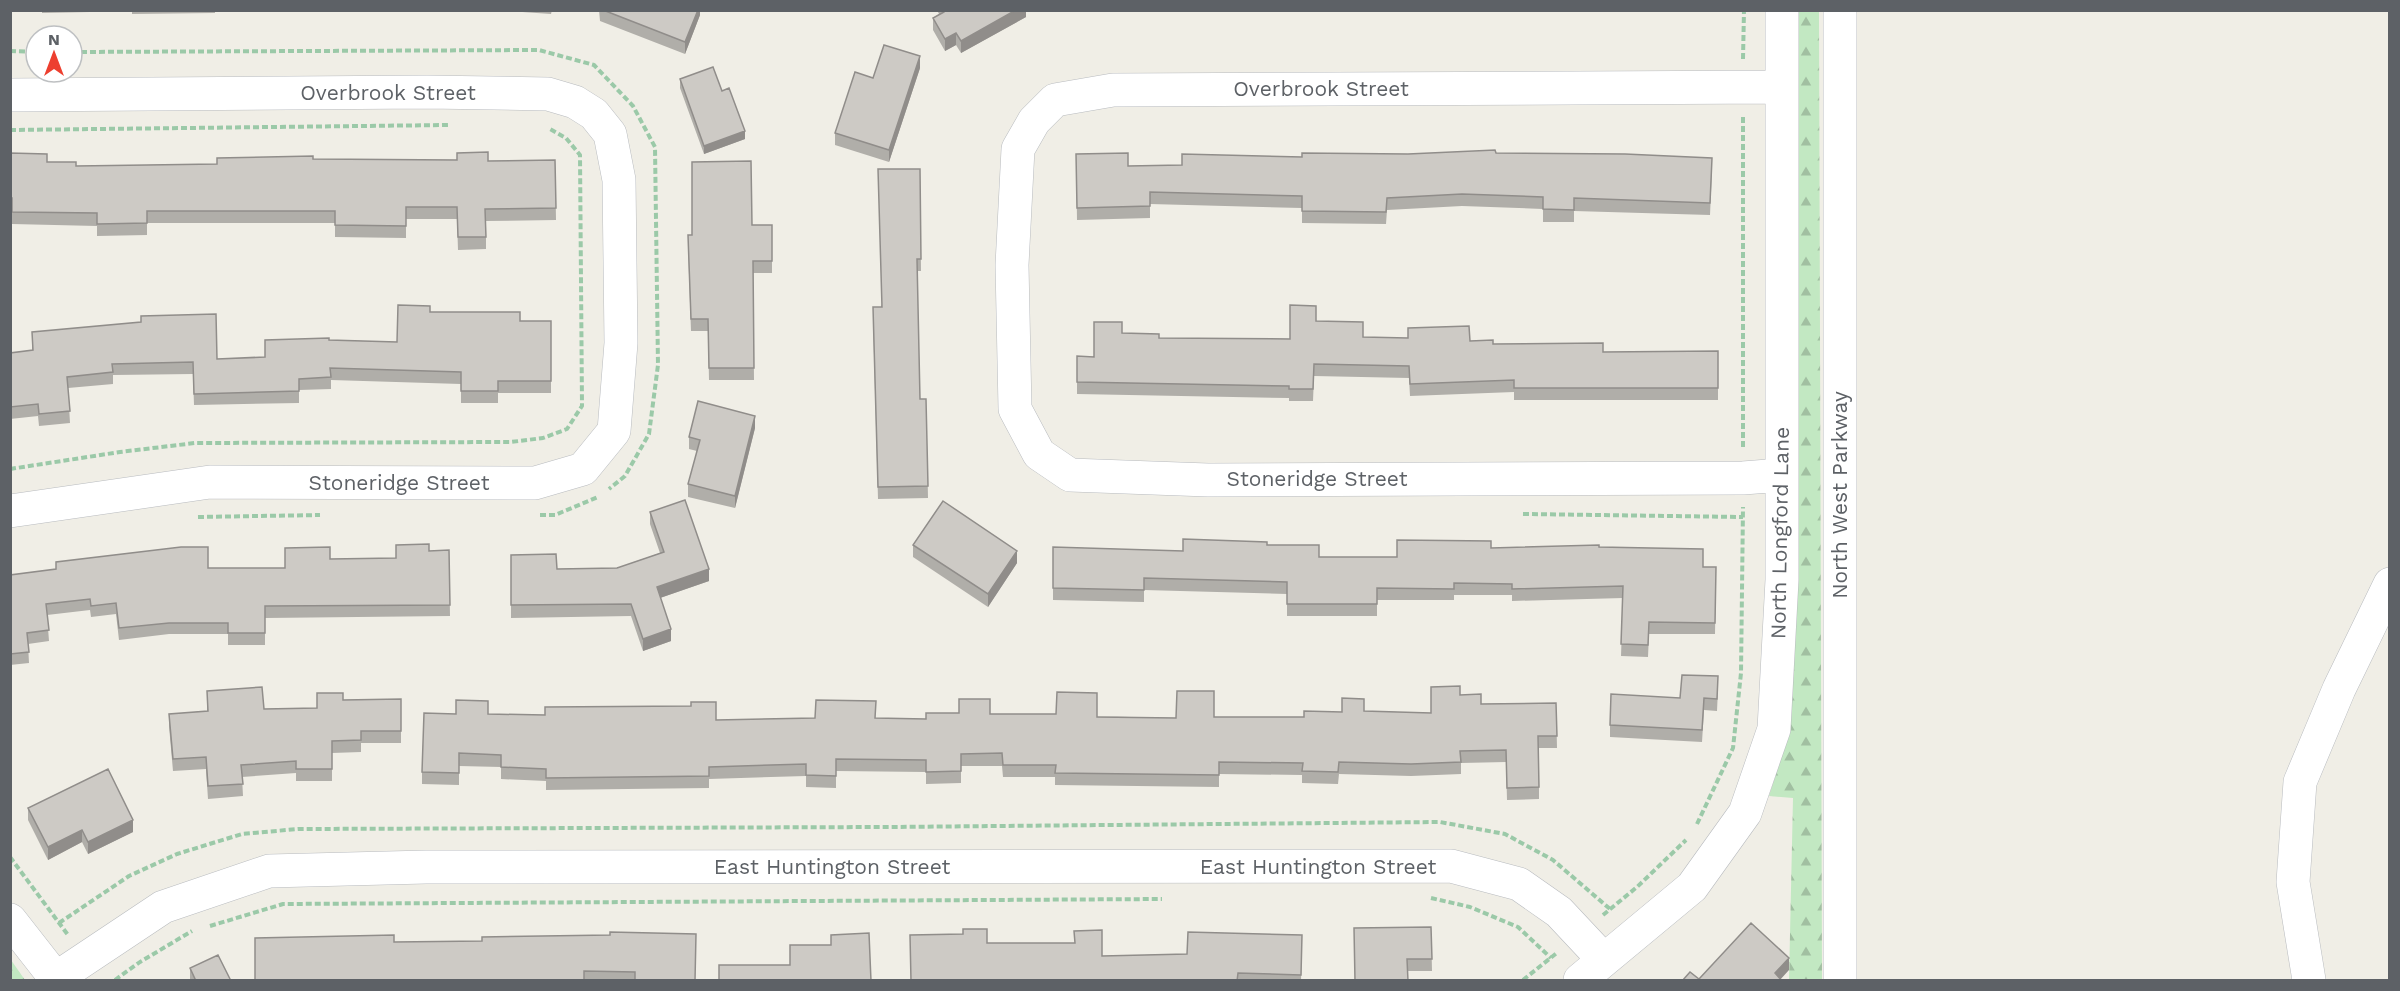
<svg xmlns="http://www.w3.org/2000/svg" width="2400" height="991" font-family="'Work Sans',sans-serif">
<defs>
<pattern id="forest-firs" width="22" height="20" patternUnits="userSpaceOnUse" patternTransform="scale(1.5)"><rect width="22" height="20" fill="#c2e8c2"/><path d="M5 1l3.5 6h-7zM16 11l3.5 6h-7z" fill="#a1bfa1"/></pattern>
</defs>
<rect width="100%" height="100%" fill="#f0eee6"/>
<path fill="url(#forest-firs)" d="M1794,11H1819L1822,980H1789L1793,798L1769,796L1781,758Z
M11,960L25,980H11Z"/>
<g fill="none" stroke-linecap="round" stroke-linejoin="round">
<defs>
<path id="minor" d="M1782,87L1113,90L1055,100L1034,121L1018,149L1012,265L1015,409L1039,454L1070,475L1208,480L1743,478L1782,475
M10,95L427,92L548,94L575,102L594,114L610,134L619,180L621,343L614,431L583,469L535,483L210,482L10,511
M10,920L57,980
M55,979L163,907L269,871L426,867L1451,866L1519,884L1559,912L1604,960
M1580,980L1692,887L1745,813L1774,729L1782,580V10
M1840,980V10
M2309,980L2293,882L2300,782L2339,689L2390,584"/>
</defs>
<use href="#minor" stroke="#b8bbbf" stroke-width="34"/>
<path stroke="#9bc9a8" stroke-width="4" stroke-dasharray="6 3" stroke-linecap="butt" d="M10,51L36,52
M72,52L539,50L594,65L633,106L655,147L658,365L649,434L625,476L609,489
M1743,59L1744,10
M1743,117V449
M10,130L448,125
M10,469L120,452L195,443L511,442L543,438L567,429L582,406L580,155L566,138L548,128
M1523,514L1743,517
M540,515H555L598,497
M198,517L320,515
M1697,824L1733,748L1741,673L1743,507
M10,857L68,935
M1431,898L1470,907L1518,927L1551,958
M1603,915L1637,887L1686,840
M59,923L129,876L177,854L242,834L298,829L889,827L1440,822L1505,834L1553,860L1610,909
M210,926L283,904L1162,899
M115,980L140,962L192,931
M1523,980L1558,952"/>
<use href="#minor" stroke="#fff" stroke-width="33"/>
</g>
<path fill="#b0aea9" d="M42,10H90V12L42,13Z
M132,10H215V13L132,14Z
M492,10H552L551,14Z
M599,10H700V15L685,54L600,21Z
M937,10H1026V17L961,53L956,45L945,51L933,30V18L939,14Z
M1621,10H1719V12H1621Z
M920,68L889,162L835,145V133L873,78Z
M680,79L722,91L745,139L704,154L680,88Z
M10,153L47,162L76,166L217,164L313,159L488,161L555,160L556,220L486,221V249L458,250L457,219H406V238L335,237V223H147V235L97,236V226L12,224V210H10Z
M1496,153L1712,170L1710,215L1574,211V222H1543V209L1462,206L1387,210L1386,224L1302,223V208L1150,204V218L1077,220L1076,154L1128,166L1182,165L1302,157L1408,154Z
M920,169L921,271H917L920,399H926L928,498L878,499L873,319L881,307Z
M752,225L772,261V273H753L754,380H709L708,331H691L688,247L692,235Z
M430,312L520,321H551V393H498V403H461V384L331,380V389L299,390V403L194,405L193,374L113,375V384L68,388L70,423L39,426L38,416L10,419V353L32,350V332L217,359L265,357L329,340L397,342Z
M1316,321L1363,337L1470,341L1493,344L1603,352L1718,351V400H1514V392L1410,396L1409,378L1314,376L1313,401H1289V398L1077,394V356L1094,357L1122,333L1159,338L1290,339Z
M755,428L735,508L688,497V484L697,451L689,449V437Z
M650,512L709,581L660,598L671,641L643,651L631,616L511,618V555L557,569L617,568L660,553L650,524Z
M913,545L1017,563L988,607L913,557Z
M1267,545L1319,557H1397L1491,548L1599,547L1703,567H1716L1715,634H1649L1648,657L1621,656L1623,598L1512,601V595H1454V600H1377V616H1287V594L1144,590V602L1053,600V547L1183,551Z
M449,550L450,616L265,618V645H228V634H169L119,640L116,614L91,617L90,610L47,615L49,641L28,644L29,663L10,665V575L56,569V562L208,568H285L330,559L396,558L429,551Z
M1718,689L1717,711L1704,710L1702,742L1610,737V725L1680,698Z
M207,691L264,709L317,708L343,700L401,699V743H361V752L332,753V781H296V773L242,777L243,796L208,799L206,769L173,771L169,726V714L207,711Z
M1460,695L1481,704L1556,703L1557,748H1539V799L1507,800L1506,762L1461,763V774L1411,776L1339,774L1338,784L1302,783V775L1219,774V787L1055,785V777H1003L1002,766H961V783L926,784V772L836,771V788L806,787V776L709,779V788L546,790V781L501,779V767L459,766V785L422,784V772L456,714H488L716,720L875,718L926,719L990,714L1176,718L1214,717H1304L1342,712L1364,711L1431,713Z
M28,808L133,832L88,854L82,842L48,860L28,820Z
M1431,927L1432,971H1407L1354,928Z
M963,934L987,943L1102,956L1187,954L1302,935L1301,981H911Z
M482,941L696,981H255L394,942Z
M190,968L231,981H190Z"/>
<path fill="#908d8a" d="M698,10H700V15L685,54V42Z
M1016,10H1026V17L961,53V41Z
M956,33V45L945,51V39Z
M920,56V68L889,162V150Z
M745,131V139L704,154V146Z
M755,416V428L735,508V496Z
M1017,551V563L988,607V594Z
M709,569V581L657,599V587Z
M671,629V641L643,651V639Z
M133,820V832L88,854V842Z
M82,830V842L48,860V847Z
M1789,958V970L1779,981L1775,973Z"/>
<path fill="#cdcac5" stroke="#908d8a" stroke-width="1.5" d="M603,10H698L685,42Z
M944,10H1016L961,41L956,33L945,39L933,18L944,12Z
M884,45L920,56L889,150L835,133L855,72L873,78Z
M713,67L722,91L729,88L745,131L704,146L680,79Z
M1495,150L1496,153L1625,154L1712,158L1710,203L1574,198V210L1543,209V197L1462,194L1387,198L1386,212L1302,211V196L1150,192V206L1077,208L1076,154L1128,153V166L1182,165V154L1302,157V153L1408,154Z
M488,152V161L555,160L556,208L485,209L486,237H458L457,207H406V226L335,225V211H147V223L97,224V213L12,212V198H10V153L47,154V162H76V166L217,164V158L313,156V159L457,160V153Z
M751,161L752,225H772V261H753L754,368H709L708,319H691L688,235H692V162Z
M878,169H920L921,259H917L920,399H926L928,486L878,487L873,307H882Z
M398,305L430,306V312H520V321H551V381H498V391H461V372L330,368L331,377L299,379V391L194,394L193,362L112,364L113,372L67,377L70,411L39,414L38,404L10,407V353L33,350L32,332L141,322V316L216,314L217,359L265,357V340L329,338V340L397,342Z
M1290,305L1316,306V321L1363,322V337L1408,338V328L1469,326L1470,341L1493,340V344L1603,343V352L1718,351V388H1514V380L1410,384L1409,366L1314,364L1313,389H1289V386L1077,382V356L1094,357V322H1122V333L1159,334V338L1290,339Z
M698,401L755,416L735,496L688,484L700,440L689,437Z
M685,500L709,569L657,587L671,629L643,639L631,604L511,605V555L556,554L557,569L617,568L664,552L650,512Z
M943,501L1017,551L988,594L913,545Z
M1183,539L1267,542V545H1319V557H1397V540L1491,541V548L1599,545V547L1703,549V567H1716L1715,623L1649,622L1648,645L1621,644L1623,586L1512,589V584L1454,583V589L1377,588V604H1287V582L1144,578V590L1053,588V547L1183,551Z
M429,544V551L449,550L450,605L265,606V633H228V623H169L119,628L116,603L91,606L90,599L46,604L49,630L27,633L29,652L10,654V575L56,569V562L181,547H208V568H285V548L330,547V559L396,558V545Z
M1682,675L1718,676L1717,699L1704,698L1702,730L1610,725L1611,694L1680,698Z
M1460,686V695L1481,694V704L1556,703L1557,736H1538L1539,787L1507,788L1506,750L1460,751L1461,762L1411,764L1339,762L1338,772L1302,771L1303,763L1219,762V775L1055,773L1056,765H1003L1002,753L961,754V771L926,772V760L836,759V776L806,775V764L709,767V776L546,778V769L501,767V755L459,753V773L422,772L424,713L456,714V700L488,701V714L545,715V707L691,706V702H716V720L815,718L816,700L876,701L875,718L926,719V713H959V699H990V714H1056L1057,692L1097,693V717L1176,718L1177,691H1214V717H1304V711L1342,712V698L1364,699V711L1431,713V687Z
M262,687L264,709L317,708V693H343V700L401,699V731H361V740L332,741V769H296V761L241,765L243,784L208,786L206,757L173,759L169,714L208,711L207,691Z
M108,769L133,820L88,842L82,830L48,847L28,808Z
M1751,923L1789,958L1775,973L1782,981H1682L1690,972L1699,979Z
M1431,927L1432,959H1407L1408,981H1355L1354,928Z
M963,929H987V943H1075L1074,931L1102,930V956L1187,954L1188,932L1302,935L1301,975L1238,973L1237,981H911L910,935L963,934Z
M610,932L696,934L695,981L635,980V972L584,971V981H255V938L394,935V942L482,941V937L610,935Z
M869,933L871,981H719V965H790V945H831V935Z
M218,955L231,981H196L190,968Z"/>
<g text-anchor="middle" stroke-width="4.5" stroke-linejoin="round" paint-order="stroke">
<g font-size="21" fill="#5d6166" stroke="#fff">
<text x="1321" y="96">Overbrook Street</text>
<text x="388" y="100">Overbrook Street</text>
<text x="1317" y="486">Stoneridge Street</text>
<text x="399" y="490">Stoneridge Street</text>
<text transform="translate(1840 495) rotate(-90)" y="7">North West Parkway</text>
<text transform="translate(1780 533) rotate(-89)" y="7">North Longford Lane</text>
<text x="832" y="874">East Huntington Street</text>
<text x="1318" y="874">East Huntington Street</text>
</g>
</g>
<rect width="2400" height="991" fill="none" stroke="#5d6166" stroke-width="24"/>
<g transform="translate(54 54)"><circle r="28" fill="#ffffff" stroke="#bec0c2" stroke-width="1.5"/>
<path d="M0-4.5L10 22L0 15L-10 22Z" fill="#ed3f2f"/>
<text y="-9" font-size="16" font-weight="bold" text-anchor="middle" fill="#5d6166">N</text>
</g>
</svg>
